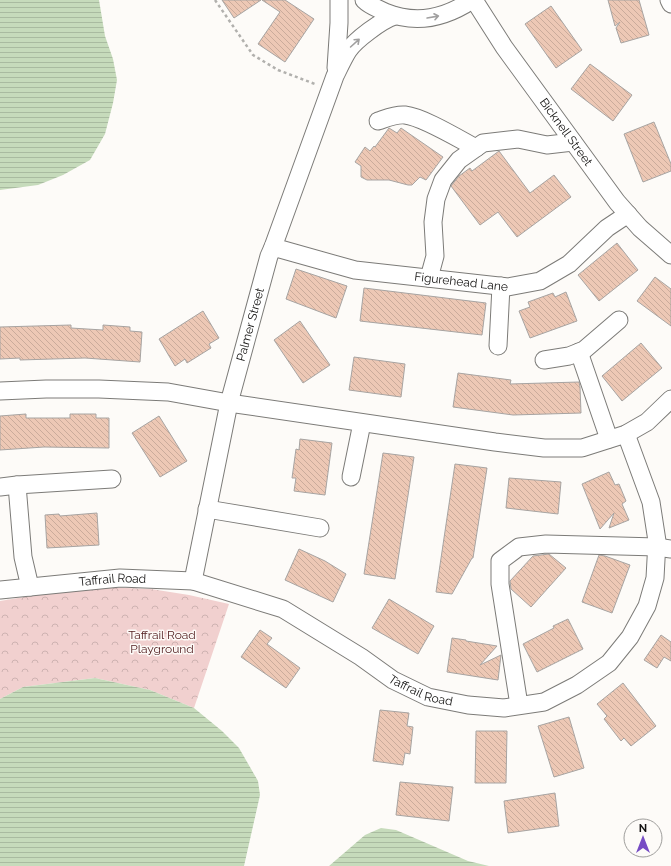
<svg xmlns="http://www.w3.org/2000/svg" width="671" height="866" font-family="Raleway,sans-serif">
<defs>
<pattern id="park-crowns" width="20" height="18" patternUnits="userSpaceOnUse"><rect width="20" height="18" fill="#f1d0cf"/><path d="M2 6a3 3 0 1 1 6 0M12 15a3 3 0 1 1 6 0" fill="none" stroke="#ceb2b1"/></pattern>
<pattern id="water-rules" width="6" height="5" patternUnits="userSpaceOnUse"><rect width="6" height="5" fill="#c6dbbb"/><path d="M0 2.5h6" fill="none" stroke="#a9bba0"/></pattern>
<pattern id="building-back-hatch" width="6" height="6" patternUnits="userSpaceOnUse"><rect width="6" height="6" fill="#edc8b5"/><path d="M-1 5l2 2M0 0l6 6M5-1l2 2" fill="none" stroke="#caab9b"/></pattern>
</defs>
<rect width="100%" height="100%" fill="#fdfbf8"/>
<path fill="url(#park-crowns)" d="M103,587L151,589L189,595L229,604L194,708L150,690L95,678L23,687L0,699V601L54,592Z"/>
<path fill="url(#water-rules)" d="M0,0H99L105,36L113,59L117,80L113,103L105,134L90,160L63,175L38,185L0,190Z
M95,678L150,690L194,708L222,731L239,748L258,781L260,795L244,866H0V699L23,687Z
M381,828L396,830L468,861L489,866H329L365,835Z"/>
<path fill="url(#building-back-hatch)" stroke="#a7a4a2" d="M222,0H261L234,18Z
M262,0H285L314,19L285,62L258,44L280,12Z
M608,0H639L649,35L621,43L616,28L620,22L615,26Z
M551,6L582,50L556,68L525,24Z
M590,64L632,95L613,121L571,89Z
M654,122L671,164V171L643,182L624,134Z
M389,128L397,133L401,128L443,157L426,180L420,177L412,185H408L389,180H367L361,177V166L355,162L365,147L370,151L374,146L375,147Z
M499,151L530,193L554,175L571,197L517,237L498,212L480,225L451,186L459,176L470,168L472,171Z
M617,243L638,270L599,301L578,275Z
M296,269L347,286L336,318L286,299Z
M655,277L671,289V326L637,301Z
M364,288L486,303L482,335L360,321Z
M566,292L577,321L530,338L519,311L530,307L528,302L553,293L555,297Z
M203,311L219,338L209,344L211,348L187,363L185,359L175,366L159,339Z
M300,321L330,365L303,383L274,340Z
M71,325V328L103,330V325L130,327V331L142,332L140,362L85,358L20,360V358L0,359V327Z
M641,343L662,368L622,401L602,376Z
M354,357L405,364L401,397L349,390Z
M458,373L511,380L510,384L579,382L580,387L581,413L513,415L453,407Z
M26,414V418H70V414H96V418H109V448L44,447L0,450V416Z
M159,416L187,461L160,477L132,433Z
M300,439L332,443L325,495L294,491L296,478H292L296,449L299,450Z
M383,453L414,457L395,579L364,574Z
M455,464L487,468L473,558H472L452,594L436,592Z
M609,472L615,485L619,484L626,501L622,504L629,520L609,528L614,513L600,529L582,484Z
M509,478L561,482L558,514L506,508Z
M97,513L99,545L47,548L45,515L59,514L60,516Z
M299,549L325,561L346,574L333,602L285,580Z
M549,554L566,568L531,607L511,589L510,581L533,556Z
M599,555L605,556L630,565L612,613L582,602Z
M389,599L434,626L418,654L372,628Z
M568,619L583,649L537,672L523,644L554,628L553,626Z
M260,630L272,638L267,644L300,668L286,688L241,657Z
M661,635L671,642V661L664,657L657,668L644,660Z
M452,638L466,640V641L497,646L480,665L501,655L498,680L447,672Z
M623,683L656,726L631,746L624,738L621,741L604,719L607,716L597,704Z
M380,710L409,713L407,726L413,727L410,754L405,753L403,765L373,761Z
M569,717L584,768L554,777L538,726Z
M476,731H507L506,783H475Z
M400,782L453,787L449,821L396,815Z
M555,793L559,826L508,833L504,801Z"/>
<g fill="none" stroke-linecap="round" stroke-linejoin="round">
<defs>
<g id="minor">
<path d="M364,0C370,6 377,8 385,12C417,25 445,18 472,0"/>
<path id="s1" d="M474,0L504,47L617,202L640,228L671,255"/>
<path d="M669,0L671,4"/>
<path d="M336,68L339,23V0"/>
<path d="M378,121C387,118 396,114 405,115C423,117 459,139 476,148"/>
<path id="s2" d="M273,247L355,270L508,287L540,281L569,264L607,228L628,214"/>
<path d="M429,278L435,256L433,222L436,199L443,180L459,160L483,143L518,139L547,145L573,142"/>
<path d="M498,346L501,286"/>
<path d="M579,352L609,439"/>
<path d="M544,360L569,356L584,350L619,320"/>
<path d="M0,391L46,389H99L168,392L229,403L495,442L544,448H582L626,434L647,422L671,399"/>
<path d="M351,477L362,423"/>
<path d="M17,485L23,557L30,587"/>
<path d="M0,487L17,485L112,479"/>
<path d="M207,509L320,528"/>
<path id="s3" d="M193,581L229,403L269,256L273,247L335,76C339,68 343,59 348,51C355,40 382,20 395,16"/>
<path id="s4" d="M0,590L120,578L193,581L283,609L361,657L393,680L428,697L468,705L504,708L544,702L577,685L609,663L630,637L647,606L655,578L657,541L651,502L626,434"/>
<path d="M519,705L500,584V561L519,547L546,544L657,547L671,549"/>
</g>
</defs>
<use href="#minor" stroke="#7c7b78" stroke-width="19"/>
<path stroke="#b1b0ad" stroke-width="2.5" stroke-dasharray="3 3" stroke-linecap="butt" d="M215,0L253,55L278,70L315,84"/>
<use href="#minor" stroke="#fff" stroke-width="17"/>
</g>
<defs><path id="oneway-shaft" d="M-6 0H5M1.5-3L5.5 0L1.5 3" fill="none" stroke-width="1.6" stroke-linecap="round" stroke-linejoin="round"/></defs>
<g stroke="#a1a0a0">
<use href="#oneway-shaft" transform="translate(433 17) rotate(-10)"/>
<use href="#oneway-shaft" transform="translate(355 43) rotate(-42)"/>
</g>
<g text-anchor="middle" stroke-width="3" stroke-linejoin="round" paint-order="stroke">
<g font-size="12" fill="#131211" stroke="#fdfbf8">
<text dy="4" stroke="none"><textPath href="#s1" startOffset="161">Bicknell Street</textPath></text>
<text dy="4" stroke="none"><textPath href="#s2" startOffset="192">Figurehead Lane</textPath></text>
<text dy="4" stroke="none"><textPath href="#s3" startOffset="263">Palmer Street</textPath></text>
<text dy="4" stroke="none"><textPath href="#s4" startOffset="113">Taffrail Road</textPath></text>
<text dy="4" stroke="none"><textPath href="#s4" startOffset="449">Taffrail Road</textPath></text>
</g>
<g font-size="12" fill="#501b1d" stroke="#fdfbf8">
<text x="162" y="639">Taffrail Road<tspan x="162" dy="14">Playground</tspan></text>
</g>
</g>
<g transform="translate(643 838)"><circle r="19" fill="#fdfbf8" stroke="#9f9e9c"/>
<path d="M0-3L7 15L0 10L-7 15Z" fill="#764cc4"/>
<text y="-6" font-size="11" font-weight="bold" text-anchor="middle" fill="#131211">N</text>
</g>
</svg>
